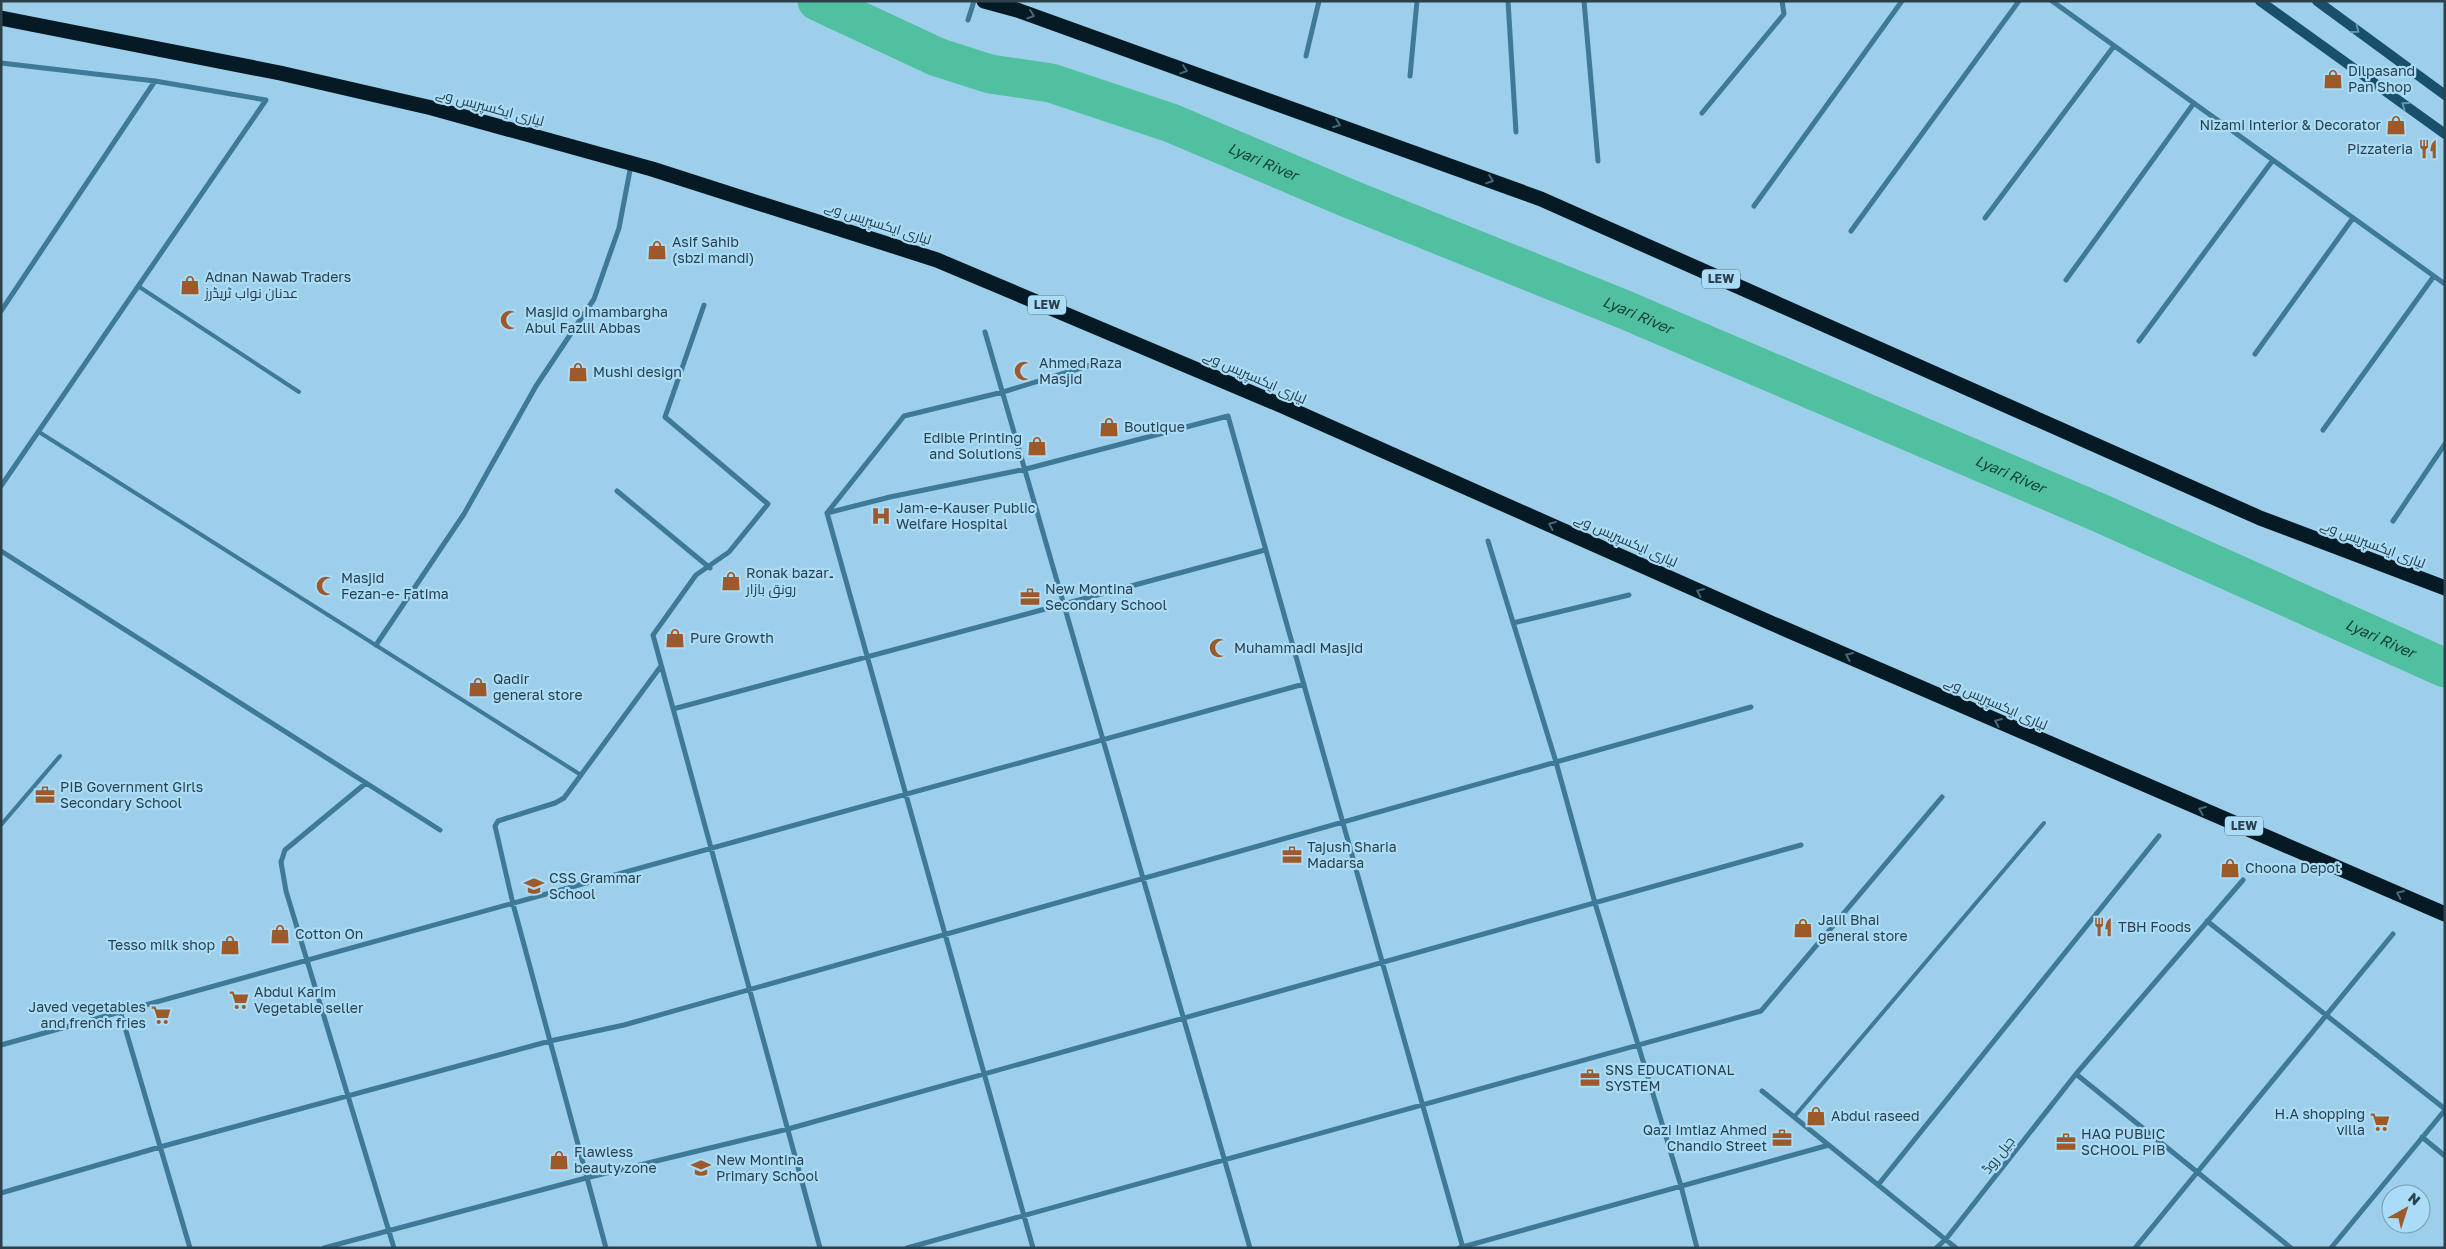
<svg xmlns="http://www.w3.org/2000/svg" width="2446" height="1249" font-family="'Golos Text',Cairo,sans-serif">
<rect width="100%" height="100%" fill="#9dcfea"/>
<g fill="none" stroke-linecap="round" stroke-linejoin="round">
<path stroke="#51c0a1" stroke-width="39" id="s1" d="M817,1L937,57L990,74L1051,83L1171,123L1350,199L1623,309L2100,513L2445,668"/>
<path stroke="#3e7997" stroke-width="4" d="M138,286L299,392
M39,432L581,775
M1,825L60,756
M1794,1117L2044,823"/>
<path stroke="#3e7997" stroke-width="5" d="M1508,1L1516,132
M1584,1L1598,161
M2052,1L2445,284
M968,20L974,1
M1306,56L1319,1
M1,63L155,81L266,100L1,486
M1410,76L1417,1
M1702,113L1784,14L1782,1
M1754,206L1902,1
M1985,218L2114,46
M1851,231L2019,1
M2066,280L2194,103
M704,305L665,417L768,504L729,552L696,575L653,635L820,1248
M1,311L155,81
M985,332L1250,1248
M2139,341L2273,160
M2255,354L2353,218
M2323,430L2434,276
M617,491L710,568
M827,513L890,497L1026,469L1228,416L1463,1248
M827,513L1033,1248
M827,513L904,416L1003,392L1094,364
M2393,521L2445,444
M1488,541L1556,762L1595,903L1681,1186L1697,1248
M1,551L440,830
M1513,623L1629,595
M376,645L464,514L536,386L594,299L619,228L631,165
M673,709L1265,550
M366,783L285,850L281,862L286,891L394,1248
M2207,921L2445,1109
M121,1014L190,1248
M1,1045L1304,684
M2076,1074L2291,1248
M1762,1091L1956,1248
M2422,1137L2445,1156
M1878,1185L2159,836
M1,1193L160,1147L550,1041L624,1025L1751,707
M324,1248L586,1178L788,1129L1801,845
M606,1248L513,904L495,826L498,821L555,803L564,798L661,666
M907,1248L1761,1011L1942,797
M1459,1248L1829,1145
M1936,1248L1946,1239L2076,1074L2243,880
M2135,1248L2393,934
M2331,1248L2445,1110"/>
<path stroke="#195069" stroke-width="10" d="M2260,1L2445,134
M2317,1L2445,95"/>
<path stroke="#051a25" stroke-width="15" d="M984,1L1017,10L1541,199L2260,518L2445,588
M1,18L280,73L432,108L652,169L937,260L1285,407L1771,623L2445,914"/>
</g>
<defs><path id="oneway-chevron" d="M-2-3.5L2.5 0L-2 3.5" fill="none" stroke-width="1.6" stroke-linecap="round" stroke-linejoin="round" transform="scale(1.25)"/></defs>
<g stroke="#476879">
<use href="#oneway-chevron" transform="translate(1031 15) rotate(19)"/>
<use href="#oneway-chevron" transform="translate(1184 70) rotate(19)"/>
<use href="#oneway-chevron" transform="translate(1337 124) rotate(20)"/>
<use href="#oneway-chevron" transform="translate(1490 180) rotate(20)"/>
<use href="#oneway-chevron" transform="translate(1552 525) rotate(-157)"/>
<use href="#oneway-chevron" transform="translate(1700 592) rotate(-156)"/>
<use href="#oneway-chevron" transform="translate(1849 656) rotate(-156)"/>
<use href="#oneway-chevron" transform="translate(1998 722) rotate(-156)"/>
<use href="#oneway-chevron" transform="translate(2202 810) rotate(-158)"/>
<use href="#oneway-chevron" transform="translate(2400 894) rotate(-156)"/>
</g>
<g stroke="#6296b0">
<use href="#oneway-chevron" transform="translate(2356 30) rotate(36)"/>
<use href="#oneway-chevron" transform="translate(2405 105) rotate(-144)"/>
</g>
<defs>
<symbol id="shop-bare" viewBox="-9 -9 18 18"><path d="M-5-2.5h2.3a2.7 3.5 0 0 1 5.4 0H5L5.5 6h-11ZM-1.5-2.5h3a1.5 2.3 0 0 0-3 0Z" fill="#9e592b" stroke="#aadcf7" stroke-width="2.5" paint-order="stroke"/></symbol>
<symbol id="restaurant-bare" viewBox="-9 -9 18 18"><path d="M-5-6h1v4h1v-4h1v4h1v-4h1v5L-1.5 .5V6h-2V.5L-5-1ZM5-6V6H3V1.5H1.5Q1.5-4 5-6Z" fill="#9e592b" stroke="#aadcf7" stroke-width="2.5" paint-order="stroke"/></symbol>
<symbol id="mosque-bare" viewBox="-9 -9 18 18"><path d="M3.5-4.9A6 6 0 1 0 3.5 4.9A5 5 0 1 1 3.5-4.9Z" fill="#9e592b" stroke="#aadcf7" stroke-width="2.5" paint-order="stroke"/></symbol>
<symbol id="hospital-bare" viewBox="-9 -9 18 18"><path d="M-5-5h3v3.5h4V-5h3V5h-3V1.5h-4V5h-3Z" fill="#9e592b" stroke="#aadcf7" stroke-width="2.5" paint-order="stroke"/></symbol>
<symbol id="office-bare" viewBox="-9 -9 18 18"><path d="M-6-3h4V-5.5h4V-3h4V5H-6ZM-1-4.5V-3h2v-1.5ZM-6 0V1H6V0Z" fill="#9e592b" stroke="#aadcf7" stroke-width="2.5" paint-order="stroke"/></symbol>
<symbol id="school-bare" viewBox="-9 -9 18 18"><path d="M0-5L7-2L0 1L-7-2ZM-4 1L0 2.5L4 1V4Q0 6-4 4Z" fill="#9e592b" stroke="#aadcf7" stroke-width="2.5" paint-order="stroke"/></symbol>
<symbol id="supermarket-bare" viewBox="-9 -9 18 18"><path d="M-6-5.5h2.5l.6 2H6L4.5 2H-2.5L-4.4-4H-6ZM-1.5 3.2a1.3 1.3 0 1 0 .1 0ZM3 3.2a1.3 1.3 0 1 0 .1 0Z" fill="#9e592b" stroke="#aadcf7" stroke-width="2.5" paint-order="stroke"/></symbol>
</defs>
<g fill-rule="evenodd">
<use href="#shop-bare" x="2319" y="65" width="28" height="28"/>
<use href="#shop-bare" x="2382" y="111" width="28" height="28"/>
<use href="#restaurant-bare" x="2414" y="135" width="28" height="28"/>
<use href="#shop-bare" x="643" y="236" width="28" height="28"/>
<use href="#shop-bare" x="176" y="271" width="28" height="28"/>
<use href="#mosque-bare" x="496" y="306" width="28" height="28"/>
<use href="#mosque-bare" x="1010" y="357" width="28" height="28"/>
<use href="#shop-bare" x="564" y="358" width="28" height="28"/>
<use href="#shop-bare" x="1095" y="413" width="28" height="28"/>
<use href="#shop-bare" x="1023" y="432" width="28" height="28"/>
<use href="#hospital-bare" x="867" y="502" width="28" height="28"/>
<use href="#shop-bare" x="717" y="567" width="28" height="28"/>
<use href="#mosque-bare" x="312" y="572" width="28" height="28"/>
<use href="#office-bare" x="1016" y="583" width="28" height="28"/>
<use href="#shop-bare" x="661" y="624" width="28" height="28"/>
<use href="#mosque-bare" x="1205" y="634" width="28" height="28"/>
<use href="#shop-bare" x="464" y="673" width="28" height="28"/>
<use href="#office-bare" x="31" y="781" width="28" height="28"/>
<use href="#office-bare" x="1278" y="841" width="28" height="28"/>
<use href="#shop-bare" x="2216" y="854" width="28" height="28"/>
<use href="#school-bare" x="520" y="872" width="28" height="28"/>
<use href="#restaurant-bare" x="2089" y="913" width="28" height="28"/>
<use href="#shop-bare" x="1789" y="914" width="28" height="28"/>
<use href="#shop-bare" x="266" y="920" width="28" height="28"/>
<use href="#shop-bare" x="216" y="931" width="28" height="28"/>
<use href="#supermarket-bare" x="225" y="986" width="28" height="28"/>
<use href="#supermarket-bare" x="147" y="1001" width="28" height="28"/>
<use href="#office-bare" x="1576" y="1064" width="28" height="28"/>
<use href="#shop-bare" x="1802" y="1102" width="28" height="28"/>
<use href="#supermarket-bare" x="2366" y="1108" width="28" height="28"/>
<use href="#office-bare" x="1768" y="1124" width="28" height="28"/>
<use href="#office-bare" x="2052" y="1128" width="28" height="28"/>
<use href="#shop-bare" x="545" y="1146" width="28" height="28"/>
<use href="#school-bare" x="687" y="1154" width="28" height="28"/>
</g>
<g text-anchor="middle" stroke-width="4.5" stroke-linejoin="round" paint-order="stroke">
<g fill="#aadcf7" stroke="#516f7f" stroke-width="1">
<rect x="1702" y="269.5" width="38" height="19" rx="4"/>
<rect x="1028" y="295.5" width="38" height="19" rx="4"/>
<rect x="2225" y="816.5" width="38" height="19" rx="4"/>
</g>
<g font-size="12" font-weight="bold" fill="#2b404b">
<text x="1721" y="283">LEW</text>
<text x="1047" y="309">LEW</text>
<text x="2244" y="830">LEW</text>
</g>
<g font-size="14" fill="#2b404b" stroke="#aadcf7" text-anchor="start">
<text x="2348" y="76">Dilpasand<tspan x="2348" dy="16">Pan Shop</tspan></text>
<text x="2381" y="130" text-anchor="end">Nizami Interior &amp; Decorator</text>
<text x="2413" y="154" text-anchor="end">Pizzateria</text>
<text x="672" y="247">Asif Sahib<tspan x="672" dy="16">(sbzi mandi)</tspan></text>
<text x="205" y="282">Adnan Nawab Traders<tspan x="205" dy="16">عدنان نواب ٹریڈرز</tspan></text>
<text x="525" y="317">Masjid o Imambargha<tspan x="525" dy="16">Abul Fazlil Abbas</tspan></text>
<text x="1039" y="368">Ahmed Raza<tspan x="1039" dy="16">Masjid</tspan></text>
<text x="593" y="377">Mushi design</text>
<text x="1124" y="432">Boutique</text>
<text x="1022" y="443" text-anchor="end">Edible Printing<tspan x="1022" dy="16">and Solutions</tspan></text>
<text x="896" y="513">Jam-e-Kauser Public<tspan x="896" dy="16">Welfare Hospital</tspan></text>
<text x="746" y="578">Ronak bazar۔<tspan x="746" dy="16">رونق بازار</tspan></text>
<text x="341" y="583">Masjid<tspan x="341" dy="16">Fezan-e- Fatima</tspan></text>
<text x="1045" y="594">New Montina<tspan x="1045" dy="16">Secondary School</tspan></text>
<text x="690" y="643">Pure Growth</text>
<text x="1234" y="653">Muhammadi Masjid</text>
<text x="493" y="684">Qadir<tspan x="493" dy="16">general store</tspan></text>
<text x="60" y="792">PIB Government Girls<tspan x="60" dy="16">Secondary School</tspan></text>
<text x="1307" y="852">Tajush Sharia<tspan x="1307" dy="16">Madarsa</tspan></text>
<text x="2245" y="873">Choona Depot</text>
<text x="549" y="883">CSS Grammar<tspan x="549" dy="16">School</tspan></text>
<text x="1818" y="925">Jalil Bhai<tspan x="1818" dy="16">general store</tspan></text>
<text x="2118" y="932">TBH Foods</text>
<text x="295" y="939">Cotton On</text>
<text x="215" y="950" text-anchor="end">Tesso milk shop</text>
<text x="254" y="997">Abdul Karim<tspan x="254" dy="16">Vegetable seller</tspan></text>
<text x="146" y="1012" text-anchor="end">Javed vegetables<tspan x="146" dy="16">and french fries</tspan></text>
<text x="1605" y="1075">SNS EDUCATIONAL<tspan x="1605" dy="16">SYSTEM</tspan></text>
<text x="2365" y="1119" text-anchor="end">H.A shopping<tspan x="2365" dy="16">villa</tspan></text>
<text x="1831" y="1121">Abdul raseed</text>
<text x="1767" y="1135" text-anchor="end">Qazi Imtiaz Ahmed<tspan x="1767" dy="16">Chandio Street</tspan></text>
<text x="2081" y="1139">HAQ PUBLIC<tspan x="2081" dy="16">SCHOOL PIB</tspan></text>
<text x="574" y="1157">Flawless<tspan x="574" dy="16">beauty zone</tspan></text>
<text x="716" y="1165">New Montina<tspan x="716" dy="16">Primary School</tspan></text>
</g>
<g font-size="14" fill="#2b404b" stroke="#aadcf7">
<text transform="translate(490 107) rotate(15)" y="5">لیاری ایکسپریس وے</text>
<text transform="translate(878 223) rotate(18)" y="5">لیاری ایکسپریس وے</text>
<text transform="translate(1255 377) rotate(24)" y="5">لیاری ایکسپریس وے</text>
<text transform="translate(1626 540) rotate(24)" y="5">لیاری ایکسپریس وے</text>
<text transform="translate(2373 544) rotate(21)" y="5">لیاری ایکسپریس وے</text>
<text transform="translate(1996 703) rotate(24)" y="5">لیاری ایکسپریس وے</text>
<text transform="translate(1998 1155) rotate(-52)" y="5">جیل روڈ</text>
</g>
<g font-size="15" font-style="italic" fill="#124336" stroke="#aadcf7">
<text dy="5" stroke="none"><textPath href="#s1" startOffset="476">Lyari River</textPath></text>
<text dy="5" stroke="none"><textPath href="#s1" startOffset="881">Lyari River</textPath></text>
<text dy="5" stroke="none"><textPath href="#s1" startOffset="1286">Lyari River</textPath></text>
<text dy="5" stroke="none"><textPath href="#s1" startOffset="1691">Lyari River</textPath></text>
</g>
</g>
<rect width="2446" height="1249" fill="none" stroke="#2b404b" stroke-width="5"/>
<g transform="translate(2406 1209) rotate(39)"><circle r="24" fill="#aadcf7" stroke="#779eb2"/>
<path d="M0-4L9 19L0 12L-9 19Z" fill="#9e592b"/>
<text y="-8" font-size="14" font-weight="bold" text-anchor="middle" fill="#2b404b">N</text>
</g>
</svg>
